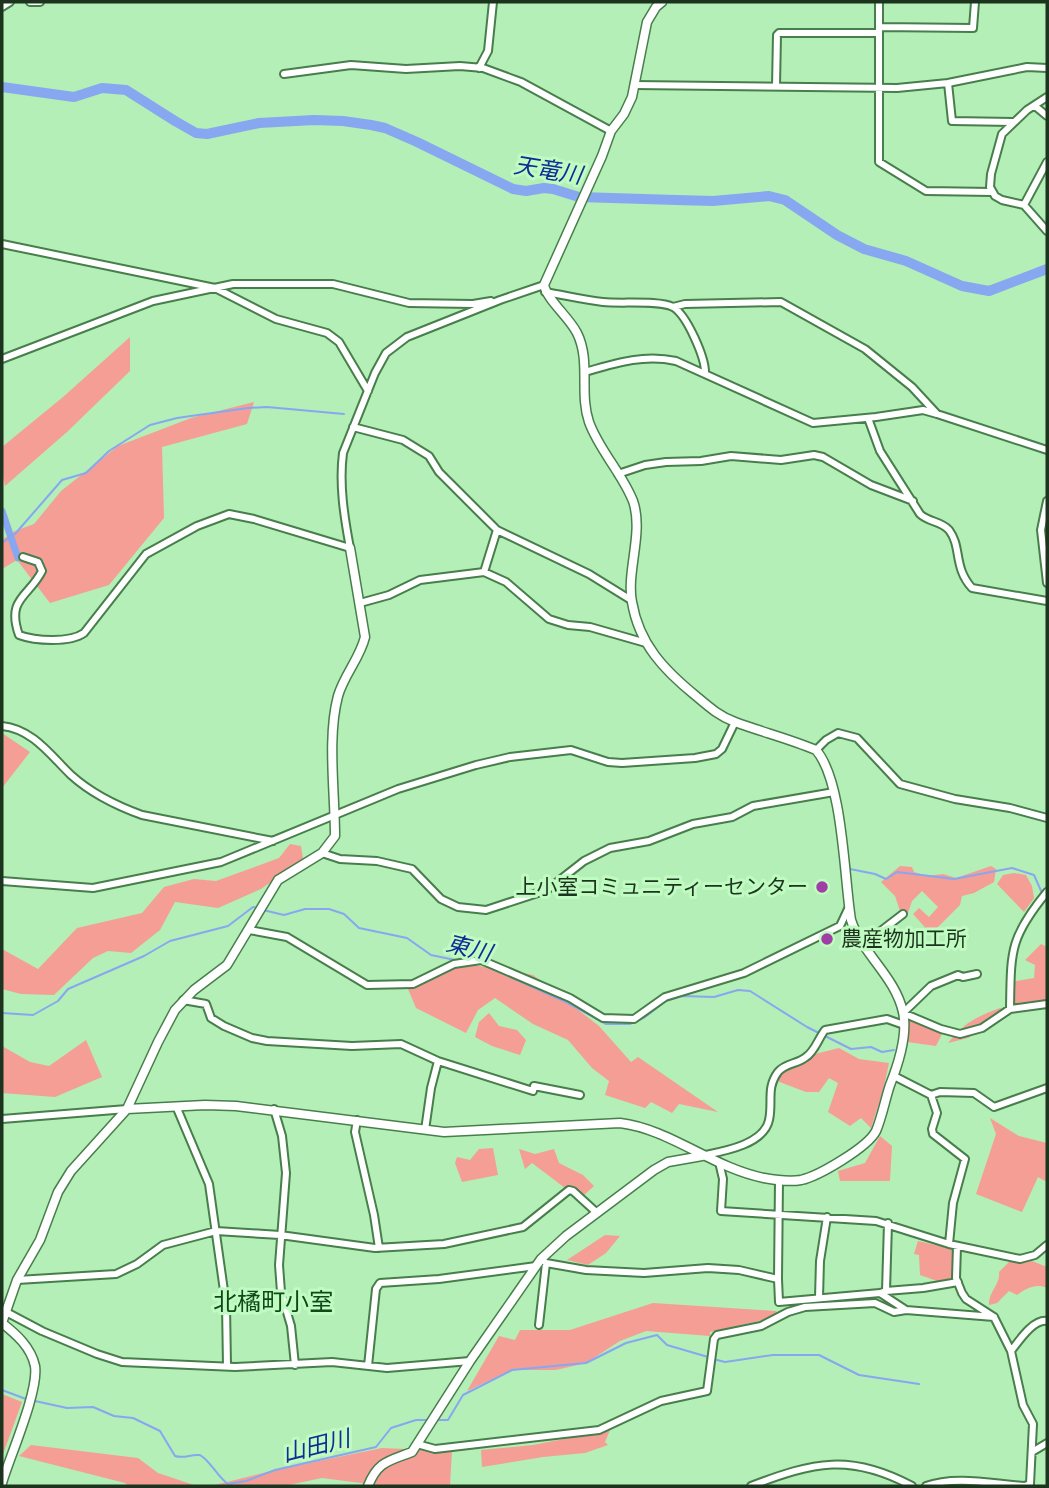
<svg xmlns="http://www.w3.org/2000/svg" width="1049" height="1488" font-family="'PT Sans Narrow','Noto Sans JP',sans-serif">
<rect width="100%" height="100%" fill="#b3efb6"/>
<path fill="#f59e96" d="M130,337V371L67,432L5,486L2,472V447L63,397Z
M254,402L247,424L162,447L164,518L109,585L50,603L17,560L2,569V540L15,531L34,524L61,491L118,446L191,418Z
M2,733L30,752L2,788Z
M290,844L301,846L303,859L261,889L218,908L175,902L160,930L131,953L108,951L93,958L54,995L21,994L2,989V949L38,969L77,928L142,913L164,887L194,879L216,881L279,858Z
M900,866L912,867L914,872L927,876L943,874L956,878L991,866L996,869L994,882L974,893L962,896L960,905L931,934L913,914L919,908L929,917L938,907L922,891L912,901L908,913L900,911L895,896L881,882Z
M1014,873L1026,875L1032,886L1034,898L1024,912L997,884L1003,875Z
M1041,944L1047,947V1001L1013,1005L1010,982L1034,978L1035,965L1025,960Z
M473,965L533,975L599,1026L631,1062L638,1057L718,1112L679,1104L672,1113L651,1102L645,1108L605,1095L609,1081L592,1068L568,1040L533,1024L495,998L478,1010L466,1033L416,1008L408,989L442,966Z
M1000,1008L1012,1013L968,1038L948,1043C965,1022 976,1017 1000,1008Z
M489,1013L499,1026L517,1030L526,1040L520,1055L492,1046L475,1037L479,1022Z
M908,1019L943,1032L936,1046L907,1042Z
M86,1040L102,1077L55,1097L2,1093V1046L30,1062L49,1066Z
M839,1048L859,1059L889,1063L883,1091L871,1128L861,1118L850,1126L828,1112L838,1083L829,1078L819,1092H806L777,1081L782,1071L807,1062L815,1054Z
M990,1118L1019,1136L1047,1143V1182L1038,1177L1022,1212L976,1194L996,1134Z
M880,1136L892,1146L890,1181H840L838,1171L865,1163Z
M493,1148L498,1175L462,1182L455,1163L457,1157L470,1160L479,1149Z
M519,1149L535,1154L554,1149L559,1163L583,1175L594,1186L583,1196L570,1186L565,1188L532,1163L525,1169Z
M605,1235L620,1236L606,1253L588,1265L567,1260Z
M918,1241L952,1249V1278L940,1282L920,1275L919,1255L914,1254Z
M1010,1261L1023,1263L1032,1261L1047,1267V1288C1037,1283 1026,1288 1017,1295L1009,1291L997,1303L989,1305C988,1292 1001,1284 999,1272Z
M653,1303L776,1311L780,1316L710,1332V1336L646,1331L620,1341L586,1363L556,1370H512L467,1391L499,1336L515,1340L520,1330H570Z
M2,1394L22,1402L2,1457Z
M610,1430L605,1442L608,1445L585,1453L543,1457L482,1467L481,1450L533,1445Z
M31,1445L138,1458L158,1473L197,1486H128L125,1483L19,1456Z
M382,1448L452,1451L450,1486H384L322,1478L284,1486H211L275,1470Z"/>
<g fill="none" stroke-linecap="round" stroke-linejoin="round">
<path stroke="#87a7f1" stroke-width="2" d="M2,543L15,534L62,480L86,473L109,451L150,425L177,418L248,408L267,407L344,414
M850,869L875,874L886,879L897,872L954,879L1012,868L1034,875L1042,893
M263,910L284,915L305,909H329L344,914L359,928L407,938L431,955L455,960H462
M484,965L566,1002L606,1024H630L645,1017L666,1001L682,996L714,997L738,990L750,991L807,1027L851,1049L871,1047L882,1052L894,1050
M2,1013L33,1015L58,1001L68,989L144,956L170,941L228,926L253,907L257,908
M713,1359L725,1362L773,1355H819L859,1375L919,1384
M2,1390L26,1399
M35,1401L67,1408L93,1407L114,1416L133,1418L160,1431L175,1456C184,1459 191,1454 199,1455C207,1456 219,1479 228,1484L246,1481L275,1470L376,1447L391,1428L416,1420H428
M437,1420H448L463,1395L512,1370L586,1363L626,1343L657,1335L667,1345L708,1357"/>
<path stroke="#87a7f1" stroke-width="7" d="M2,511L18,558"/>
<path stroke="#87a7f1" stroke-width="10" d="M2,87L74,97L102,88L126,90L175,121L196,133L207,134L259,123L314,120L343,121L371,125L385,128L417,142L513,189L526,191L544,188L553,189L579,197L676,200L713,201L769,196L785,200L837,235L864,249L906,261L962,286L989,291L1047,269"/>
<defs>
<path id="minor" d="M30,2H40
M879,2V162L926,191L992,192
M2,7L10,2
M879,27L973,28L975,2
M479,68L488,51L493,2
M284,74L351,65L406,69L460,66L483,68L521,82L611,131
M948,83L1027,67L1047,68
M634,85L897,88L948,83L952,121L1013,122
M776,86L777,35L779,33H879
M1047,97L1027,110L1002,134L991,174L990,187L995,196L1002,200L1024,205L1047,231
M1035,106L1047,116
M1024,205L1047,162
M2,244L215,288L276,319L327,333L339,342L368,391
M545,292C564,295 584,300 603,302C621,304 658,300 673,307C687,315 706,359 705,374
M673,307L685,304L781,302L865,349L912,387L937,414L1047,450
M2,359L153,301L233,284H333L409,303L473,304L491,301
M585,372C616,363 644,354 676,361L813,423L876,417L923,410L937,414
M868,418L880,451L920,514C928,522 941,521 949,530C962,547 953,567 972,588L1047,601
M353,427L403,440L429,456L439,472L497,530L589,574L631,600
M618,474L645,465L666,462L701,461L731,456L781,460L814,455L823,457L871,485L913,501
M1047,501L1041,530L1047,583
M23,557L38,562L42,571C29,597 6,598 19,635C35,641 70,643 84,633L146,554L197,526L229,514L254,519L350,548C344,516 339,484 343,453L375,373L386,353L407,337L500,300L544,285
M484,572L497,530
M360,603L389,595L420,580L484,572L506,582L549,619L568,625L590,627L646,643
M2,726C33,729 51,756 71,775C92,794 117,806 142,815L273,841
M816,750L826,740L838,733L857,738L900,784L955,799L1010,808L1047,818
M322,853L340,859L377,861L412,869L441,899L458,907L486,910L547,890L584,861L610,848L649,841L693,824L732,817L753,806L834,792
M2,881L93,888L221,862L398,789L476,765L510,757L571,750L608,762L622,763L695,758L716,754L722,749L735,722
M249,930L287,937L367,985L413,984L454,964L481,960L570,998L603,1018L634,1019L665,997L744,973L840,926L849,907
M864,944L903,914
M977,974L963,977L958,975L931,986L903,1013L941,1029L960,1034L982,1028L1010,1009L1047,1004
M183,1000L206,1004L211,1018L224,1026L252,1038L267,1041L352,1046L401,1044L438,1061L533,1091L534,1086L580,1095
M1010,1009C1011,952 1009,938 1047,892
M894,1076L931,1095L940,1092L974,1093L994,1107L1047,1088
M931,1095L937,1113L932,1129L933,1134L965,1159L953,1203L949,1244
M176,1106L209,1184L226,1305L227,1366
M274,1109L282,1136L286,1173L279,1265L281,1292L291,1326L295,1365
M2,1119L127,1109
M357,1120L355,1132L374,1215L379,1248
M425,1130L431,1088L438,1061
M705,1155C725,1151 764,1144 769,1120C773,1102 766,1088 778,1072C785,1063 798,1064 806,1057C815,1051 818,1039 825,1030L887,1019L904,1025
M719,1162L723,1179L721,1211L876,1221L949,1244L1020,1259L1035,1255L1047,1245
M541,1259L546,1263L586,1270L644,1273L708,1268L739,1270L778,1279L779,1302L880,1293L906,1310
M778,1279L779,1180
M17,1280L116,1274L137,1264L163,1245L216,1231L280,1235L375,1248L444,1244L523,1227L569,1190L573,1191L596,1212
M886,1291L923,1288L958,1282
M880,1293L886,1291L888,1223
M819,1298L820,1261L827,1217
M8,1313L42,1331L97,1354L122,1362L235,1367L332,1362L387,1368L470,1361
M539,1325L546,1263
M1011,1351C1019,1341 1033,1319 1047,1321
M368,1366L376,1289L380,1283L439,1279L536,1266
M417,1444L435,1449L599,1430L661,1401L707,1391L714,1339L717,1335L761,1326L788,1312L805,1307L875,1303L894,1312L906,1310L994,1317
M1032,1452L1047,1443
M751,1486C814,1462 850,1453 912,1486
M926,1486C955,1475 994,1484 1025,1486L1030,1484L1033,1424L1023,1405L1011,1351L994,1317L966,1299L962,1293L956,1278L957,1246"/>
<path id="tertiary" d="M127,1109L205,1105L236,1106L444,1132L620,1123C670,1129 713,1168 764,1178C775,1180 790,1182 801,1180C819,1176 868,1147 876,1131C882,1117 885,1100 890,1085C898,1065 908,1035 903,1012C895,976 862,954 851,920C844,877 843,781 816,750C790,739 762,732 735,722C719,716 709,707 696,696C664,670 639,644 632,602C626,572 644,532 633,501C622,473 599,450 589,422C579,393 591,361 577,333C569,317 547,300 544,285L602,156L611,131L624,114L632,97L647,22L656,7L662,2
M2,1323L17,1280L40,1240L58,1192L71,1171L127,1109L158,1042L175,1010L194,990L227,965L278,880L322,853L335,836C335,793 327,737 338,696C344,675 360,658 365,637L350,548
M2,1323C16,1334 31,1347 35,1366C39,1391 10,1456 2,1483
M368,1486C378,1461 389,1461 412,1452L470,1361L541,1259L566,1236L654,1170L668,1162L702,1156"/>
</defs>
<use href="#minor" stroke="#477e4b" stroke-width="10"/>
<use href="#tertiary" stroke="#477e4b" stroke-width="11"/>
<use href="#minor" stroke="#fff" stroke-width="6"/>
<use href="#tertiary" stroke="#fff" stroke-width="8"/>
</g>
<g fill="#9f3ea5" stroke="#c0fcc2" stroke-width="2.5">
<circle cx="822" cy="887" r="7"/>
<circle cx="827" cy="939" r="7"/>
</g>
<g text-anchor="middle" stroke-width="6" stroke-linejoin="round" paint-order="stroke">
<g font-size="21" fill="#1c341e" stroke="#c0fcc2" text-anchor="end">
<text x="808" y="894">上小室コミュニティーセンター</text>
<text x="841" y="946" text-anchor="start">農産物加工所</text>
</g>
<g font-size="23" font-style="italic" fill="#112c94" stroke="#c0fcc2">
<text transform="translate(548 170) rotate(9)" y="8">天竜川</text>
<text transform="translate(469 948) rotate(14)" y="8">東川</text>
<text transform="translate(316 1446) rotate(-14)" y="8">山田川</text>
</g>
<g font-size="24" fill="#0f4918" stroke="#c0fcc2">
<text x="273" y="1310">北橘町小室</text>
</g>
</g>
<rect width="1049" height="1488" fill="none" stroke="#1c341e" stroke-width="7"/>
</svg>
